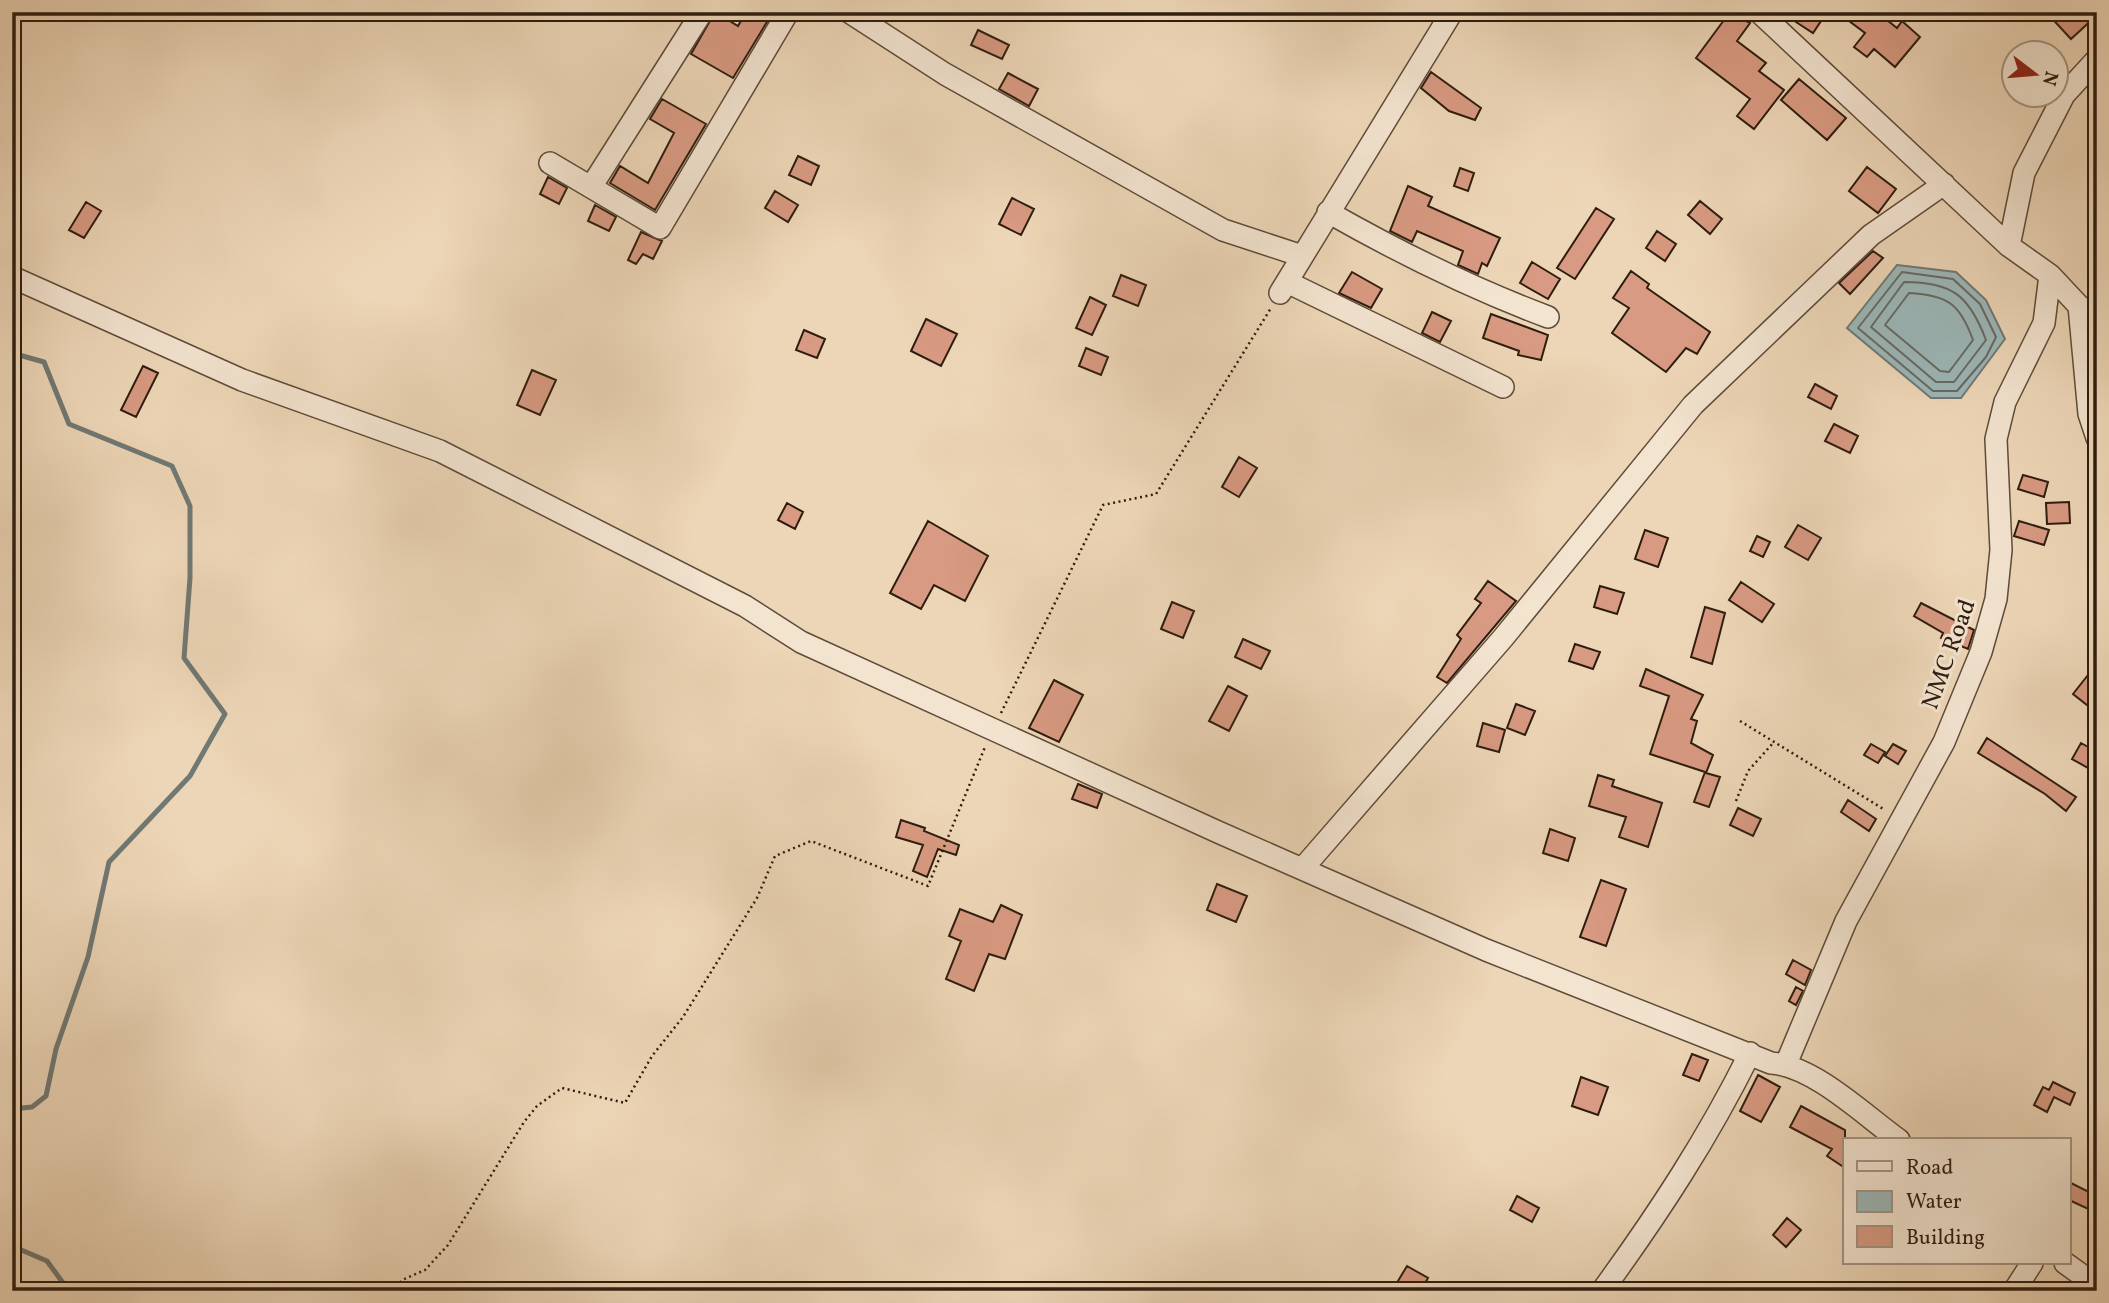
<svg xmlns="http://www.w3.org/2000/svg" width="2109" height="1303" font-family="Vollkorn,serif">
<rect width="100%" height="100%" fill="#edd6b7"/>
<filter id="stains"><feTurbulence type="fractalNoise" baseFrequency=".00286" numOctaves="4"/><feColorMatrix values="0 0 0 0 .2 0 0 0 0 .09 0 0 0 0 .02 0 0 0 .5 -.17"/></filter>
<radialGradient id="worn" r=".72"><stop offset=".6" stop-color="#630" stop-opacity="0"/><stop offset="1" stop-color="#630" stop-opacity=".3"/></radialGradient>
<path fill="#9cb7b8" stroke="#707974" stroke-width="2" d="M1897,265L1956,272L1986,300L2005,339L1961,398H1931L1847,328Z"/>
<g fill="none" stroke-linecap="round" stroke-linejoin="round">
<path stroke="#656a64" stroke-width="2" d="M1902,272L1953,279L1980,304L1996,337L1986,357L1957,391H1933L1858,328Z
M1904,282C1952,282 1969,295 1986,340L1954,382H1936L1871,327Z
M1909,293C1948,295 1960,304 1973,340L1949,372L1940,371L1885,325Z"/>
<path stroke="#707974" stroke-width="5" d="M12,353L44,362L69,424L172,466L190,506V578L184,658L225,714L190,776L109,862L88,957L56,1049L46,1096L32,1107L12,1109
M12,1246L47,1261L69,1291"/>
</g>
<path fill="#d89a82" stroke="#2e1d0f" stroke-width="2" d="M715,12L738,26L746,12H773L733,78L691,54Z
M1730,12L1750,23L1737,41L1766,63L1759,71L1784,90L1754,129L1737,116L1750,99L1696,58Z
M1802,12H1827L1813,33L1796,22Z
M1837,12H1877L1897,28L1902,21L1920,37L1895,67L1874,49L1867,57L1854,47L1865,33Z
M2046,12H2097V15L2071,39Z
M978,30L1009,45L1002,59L971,45Z
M1431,72L1481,108L1475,120L1449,111L1421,88Z
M1008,73L1038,89L1029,106L999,89Z
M1799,79L1846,118L1827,140L1781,100Z
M662,99L706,124L655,210L610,183L620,166L648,183L674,133L650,119Z
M798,156L819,166L811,185L789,175Z
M1867,167L1896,189L1878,213L1849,191Z
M1460,168L1474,173L1468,191L1454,186Z
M548,177L567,188L559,204L540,194Z
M1408,186L1432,197L1428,206L1500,238L1487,266L1482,263L1478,274L1458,265L1463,251L1417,231L1412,242L1390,231Z
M775,191L798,205L788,222L765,208Z
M1012,198L1034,209L1021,235L999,224Z
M1700,201L1722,219L1710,234L1688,215Z
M86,202L101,211L84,238L69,230Z
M595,205L616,217L609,231L588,221Z
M1596,208L1614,219L1575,279L1557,268Z
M1657,231L1676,244L1665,261L1646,248Z
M641,232L662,241L653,259L643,254L636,264L628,260Z
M1873,251L1883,258L1850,294L1839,283Z
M1532,262L1560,279L1548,299L1520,283Z
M1631,271L1649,284L1647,288L1710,332L1697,354L1686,348L1666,372L1612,333L1629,308L1613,298Z
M1352,272L1382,289L1371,308L1339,293Z
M1121,275L1146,285L1138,306L1113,296Z
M1090,297L1106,305L1092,335L1076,328Z
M1432,312L1451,321L1440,342L1422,333Z
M1491,314L1548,335L1541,360L1518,355L1519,351L1483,338Z
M926,319L957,334L941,366L911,351Z
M804,330L825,339L817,358L796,350Z
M1086,348L1108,357L1101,375L1079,366Z
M143,366L158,373L136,417L121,410Z
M532,370L556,380L540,415L517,405Z
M1815,384L1837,396L1831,409L1808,397Z
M1834,424L1858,436L1850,453L1825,441Z
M1239,457L1257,468L1239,497L1222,487Z
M2023,475L2048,482L2044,497L2018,489Z
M2069,502L2070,523L2047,524L2046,503Z
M787,503L803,512L795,529L778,520Z
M928,521L988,556L965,601L934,585L921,609L890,593Z
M2019,521L2049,530L2044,545L2014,536Z
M1798,525L1821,538L1808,560L1785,547Z
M1645,530L1668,538L1658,567L1635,559Z
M1757,536L1770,542L1763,557L1750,551Z
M1488,581L1516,601L1447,683L1437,677L1461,639L1457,635L1481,603L1475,599Z
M1741,582L1774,604L1762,622L1729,600Z
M1600,586L1624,593L1617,614L1594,607Z
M1172,602L1194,611L1183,638L1161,629Z
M1921,603L1974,630L1968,649L1941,638L1943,633L1914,616Z
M1705,607L1725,613L1712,664L1691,657Z
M1243,639L1270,651L1261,669L1235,657Z
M1575,644L1600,652L1593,669L1569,661Z
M1646,669L1703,695L1691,719L1697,721L1691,743L1713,755L1706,773L1720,777L1709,807L1694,802L1705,772L1650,754L1669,696L1640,686Z
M2088,675L2097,681V713L2073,694Z
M1054,680L1083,695L1059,742L1029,728Z
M1228,686L1247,696L1229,731L1209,721Z
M1516,704L1535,711L1525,735L1507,728Z
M1483,723L1505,730L1499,752L1477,746Z
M1987,738L2076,797L2066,811L2045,794L1978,753Z
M2081,743L2097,752V773L2072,759Z
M1871,744L1885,752L1878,763L1864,755Z
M1893,744L1906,751L1898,764L1885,756Z
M1598,775L1614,780L1612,786L1662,803L1648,847L1619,837L1626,817L1589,806Z
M1078,784L1102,794L1097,808L1072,799Z
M1848,800L1876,819L1869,831L1841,812Z
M1738,808L1761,819L1753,836L1730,825Z
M901,820L925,828L924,831L959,845L956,855L938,849L927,877L913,871L923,845L896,837Z
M1550,829L1575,838L1568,861L1543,853Z
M1601,880L1626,889L1606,946L1580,937Z
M1217,884L1247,896L1236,922L1207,910Z
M1001,905L1022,915L1005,959L989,954L974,991L946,979L961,941L949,936L960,909L993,922Z
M1793,960L1811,970L1805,985L1786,974Z
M1796,987L1803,991L1796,1005L1789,1001Z
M1692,1054L1708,1060L1699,1081L1683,1075Z
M1758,1075L1780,1087L1761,1122L1740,1111Z
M1581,1077L1608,1087L1598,1115L1572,1106Z
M2053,1082L2075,1093L2070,1105L2054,1097L2047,1112L2034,1105L2043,1087L2049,1090Z
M1801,1106L1845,1130V1168L1827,1156L1832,1149L1790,1127Z
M2069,1182L2097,1196V1213L2069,1200Z
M1517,1196L1539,1208L1532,1222L1510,1210Z
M1787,1218L1801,1230L1786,1247L1773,1235Z
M1407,1266L1428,1278L1421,1291H1392Z"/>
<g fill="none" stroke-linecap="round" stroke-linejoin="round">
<defs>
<path id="minor" d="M849,12L945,74L1223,230L1302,256
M1759,12L2009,246
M550,163L660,228L788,12
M591,187L702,12
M1328,212C1400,253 1471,288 1548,317
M2050,275L2079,306L2097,317
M12,277L242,380L440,451L745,606L801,642L1218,832L1486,950L1771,1063C1814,1066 1864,1115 1899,1140
M1287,282L1503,387
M1280,293L1452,12
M2079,306L2089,414L2097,438
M1303,868L1503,638L1693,405L1871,235L1944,184
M1786,1064L1846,921L1944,742L1981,652L1996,599L2001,550L1996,439L2005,402L2044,323L2050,275L2009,246L2024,173L2064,95L2097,59
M2065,1263L2097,1286
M1602,1291C1658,1214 1708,1138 1750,1053
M2014,1291L2032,1263"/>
</defs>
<use href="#minor" stroke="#5e4b39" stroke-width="24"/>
<path stroke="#2e1d0f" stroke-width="2.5" stroke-dasharray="2 3.5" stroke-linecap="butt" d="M1001,713L1103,505L1156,494L1271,308
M1740,721L1885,810
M1736,801L1748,771L1774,742
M393,1291L402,1280L425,1270L448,1245L524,1122L537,1106L562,1088L625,1103L652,1056L683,1017L757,898L775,856L811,841L928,886L985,747"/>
<use href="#minor" stroke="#f3e4d0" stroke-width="21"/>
</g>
<g text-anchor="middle" stroke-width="6" stroke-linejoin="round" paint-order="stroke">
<g font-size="24" fill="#2e1d0f" stroke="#f3e4d0">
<text transform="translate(1948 654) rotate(-70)" y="8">NMC Road</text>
</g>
</g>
<rect width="2109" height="1303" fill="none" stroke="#edd6b7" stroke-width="42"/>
<rect x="14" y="14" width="2081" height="1275" fill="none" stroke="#2e1d0f" stroke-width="3.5"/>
<rect x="21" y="21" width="2067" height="1261" fill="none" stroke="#2e1d0f" stroke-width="2"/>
<rect x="1843" y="1138" width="228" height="126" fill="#f3e4d0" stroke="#a49483" stroke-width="2"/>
<rect x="1857" y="1161" width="35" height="10" fill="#f3e4d0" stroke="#a49483" stroke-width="2"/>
<text x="1906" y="1174" font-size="21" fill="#2e1d0f">Road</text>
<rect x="1857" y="1191" width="35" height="21" fill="#9cb7b8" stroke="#a49483" stroke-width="2"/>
<text x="1906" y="1208" font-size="21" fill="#2e1d0f">Water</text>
<rect x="1857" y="1226" width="35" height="21" fill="#d89a82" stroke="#a49483" stroke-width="2"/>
<text x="1906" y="1244" font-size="21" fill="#2e1d0f">Building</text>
<g transform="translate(2035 74) rotate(106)"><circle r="33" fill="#f3e4d0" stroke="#a49483" stroke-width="2"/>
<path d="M0-5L12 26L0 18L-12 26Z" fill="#8f2418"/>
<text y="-10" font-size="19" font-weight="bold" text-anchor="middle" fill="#2e1d0f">N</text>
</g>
<rect width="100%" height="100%" filter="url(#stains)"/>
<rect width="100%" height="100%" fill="url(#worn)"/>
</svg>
